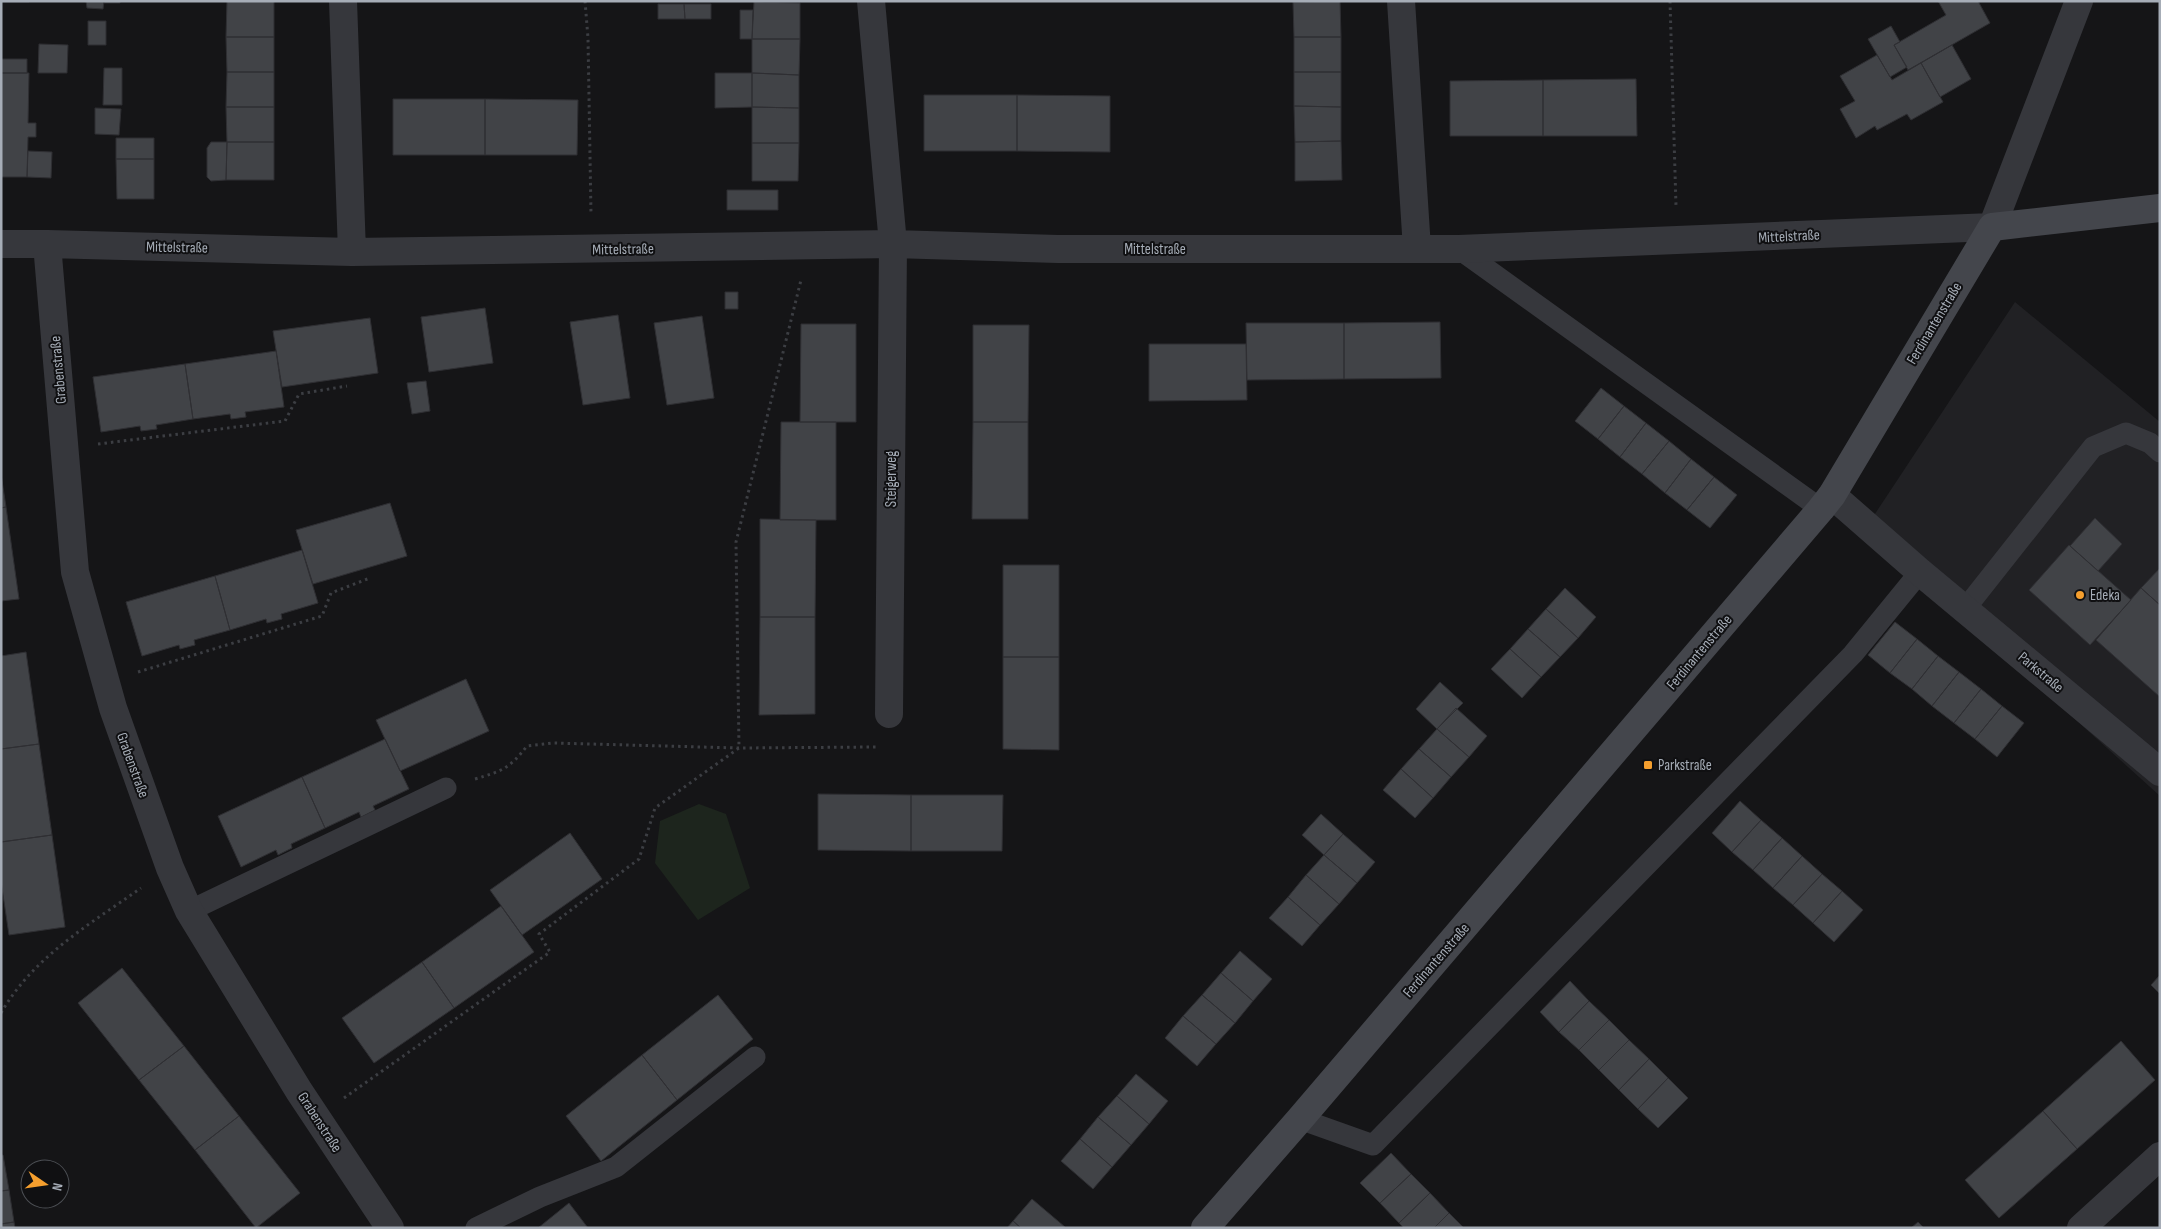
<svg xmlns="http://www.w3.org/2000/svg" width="2161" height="1229" font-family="'Sofia Sans Condensed',sans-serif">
<rect width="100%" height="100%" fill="#151517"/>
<path fill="#212124" d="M2015,302L2160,422V796L1865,529Z"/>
<path fill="#1d251d" d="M699,804L726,814L750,888L698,920L655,863L660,821Z"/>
<path fill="#414347" stroke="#2f2f33" d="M1,1H29V2H1Z
M86,1H104L103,9L87,8Z
M104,1H120V3H104Z
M227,1H274V37H226Z
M1340,1L1341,37H1294L1293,2Z
M1938,1H1978L1990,23L1908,70L1894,45L1946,15Z
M754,2L800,3V39H752Z
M658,4H684L685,19H658Z
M684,4H711V19H685Z
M740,10H753L752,39H740Z
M88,21H106V45H88Z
M1891,26L1900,42L1894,45L1907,67L1890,77L1868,39Z
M226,37H274V72H227Z
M1294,37H1341V72H1294Z
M752,39H800L799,75L752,73Z
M39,44L68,45L67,73H38Z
M1952,45L1971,79L1940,97L1921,63Z
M1877,55L1892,80L1921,63L1943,102L1911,120L1907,114L1877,130L1875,126L1856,138L1840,109L1855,101L1840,76Z
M1,59H27V73H1Z
M104,68H122V105H103Z
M227,72H274V107H226Z
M1294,72H1341V107L1294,106Z
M1,73H29L28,123H36V137H28L27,177H1Z
M715,73H752V107L715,108Z
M752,73L799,75V108L752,107Z
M1636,79L1637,136H1543V80Z
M1543,80V136H1450V81Z
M924,95H1017V151H924Z
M1017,95L1110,96V152L1017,151Z
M393,99H485V155H393Z
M485,99L578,100L577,155H485Z
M1294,106L1341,107V141L1295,142Z
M226,107H274V142H227Z
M752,107L799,108V143H752Z
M95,108L121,109L119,135L95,134Z
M116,138H154V159H116Z
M1341,141L1342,180L1295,181V142Z
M211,142H227L226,180L211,181L207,177V148Z
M227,142H274V180H226Z
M752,143H799L798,181H752Z
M28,151L52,152L51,178L27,177Z
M116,159H154V199H117Z
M727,190H778V210H727Z
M725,292H738V309H725Z
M485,308L493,363L429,372L421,317Z
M618,315L630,398L583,405L570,322Z
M702,316L714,398L667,405L654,323Z
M370,318L378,373L282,387L273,331Z
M1440,322L1441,378L1344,379V323Z
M1246,323H1344V379L1247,380Z
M801,324H856V422H800Z
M973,325H1029L1028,422H973Z
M1149,344H1246L1247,400L1149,401Z
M276,351L284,407L245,412L246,417L231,419L230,414L193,419L185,364Z
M185,364L193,419L156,425L157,429L141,431L140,426L101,432L93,377Z
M426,381L430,411L412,414L407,383Z
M1601,388L1624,406L1598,439L1575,421Z
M1624,406L1646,423L1620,457L1598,439Z
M781,422H836V520H780Z
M973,422H1028V519H972Z
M1646,423L1669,441L1642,474L1620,457Z
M1669,441L1691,459L1665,493L1642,474Z
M1691,459L1714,477L1687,510L1665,493Z
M1,474L6,507L1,508Z
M1714,477L1737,495L1710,528L1687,510Z
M390,503L407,556L313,584L296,530Z
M6,507L19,599L1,601V508Z
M2095,518L2122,544L2098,571L2070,546Z
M760,519L816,520L815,617H760Z
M2069,545L2131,600L2090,645L2029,590Z
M302,550L318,603L281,614L282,619L267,623L266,619L230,630L215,576Z
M1003,565H1059V657H1003Z
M2160,568V605L2141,588Z
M215,576L230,630L194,640L195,645L180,649L179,645L142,656L126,602Z
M1565,588L1596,617L1578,638L1546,609Z
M2141,588L2160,605V697L2096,640Z
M1546,609L1578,638L1560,657L1528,629Z
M760,617H815V714L759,715Z
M1895,622L1917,639L1890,673L1868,655Z
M1528,629L1560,657L1541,677L1510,649Z
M1917,639L1938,656L1912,689L1890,673Z
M1510,649L1541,677L1522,698L1491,669Z
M26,652L39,744L1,749V656Z
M1938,656L1959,672L1932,706L1912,689Z
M1003,657H1059V750L1003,749Z
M1959,672L1981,689L1954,723L1932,706Z
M466,679L489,731L400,771L376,720Z
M1440,682L1463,703L1437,729L1416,709Z
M1981,689L2002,706L1975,739L1954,723Z
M2002,706L2024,723L1997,757L1975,739Z
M1456,708L1487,736L1469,757L1437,729Z
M1437,729L1469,757L1451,777L1419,749Z
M385,739L409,789L373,806L375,810L361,817L359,812L325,828L302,777Z
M39,744L52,835L1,842V749Z
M1419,749L1451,777L1433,798L1401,769Z
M1401,769L1433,798L1415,818L1383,790Z
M302,777L325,828L291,844L292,848L278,855L276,850L241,867L218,816Z
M818,794L911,795V851L818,850Z
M911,795H1003L1002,851H911Z
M1740,801L1761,820L1732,852L1712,833Z
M1321,814L1343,834L1324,855L1302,835Z
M1761,820L1782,838L1753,870L1732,852Z
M570,833L602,879L522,935L490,890Z
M1343,834L1375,862L1357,883L1324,855Z
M52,835L65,927L9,935L1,881V842Z
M1782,838L1802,856L1773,888L1753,870Z
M1324,855L1357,883L1339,904L1306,875Z
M1802,856L1822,874L1793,905L1773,888Z
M1822,874L1842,891L1813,923L1793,905Z
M1306,875L1339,904L1320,925L1288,897Z
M1842,891L1863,910L1834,942L1813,923Z
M1288,897L1320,925L1302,946L1269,918Z
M501,906L534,952L454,1008L422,962Z
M1240,951L1272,979L1253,1001L1221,973Z
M422,962L454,1008L374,1063L342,1018Z
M122,968L184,1046L139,1080L78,1003Z
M1221,973L1253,1001L1235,1023L1202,995Z
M2160,975V994L2151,985Z
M1570,981L1589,1001L1559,1032L1540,1012Z
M718,995L753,1039L677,1100L642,1055Z
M1202,995L1235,1023L1216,1044L1183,1016Z
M1589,1001L1609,1020L1579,1050L1559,1032Z
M1183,1016L1216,1044L1197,1066L1165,1038Z
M1609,1020L1629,1040L1599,1070L1579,1050Z
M1629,1040L1649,1059L1619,1090L1599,1070Z
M2121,1041L2155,1080L2077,1149L2043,1111Z
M184,1046L239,1116L195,1150L139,1080Z
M642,1055L677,1100L601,1161L566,1116Z
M1649,1059L1668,1078L1638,1109L1619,1090Z
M1136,1074L1168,1101L1149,1124L1117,1096Z
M1668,1078L1688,1098L1658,1128L1638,1109Z
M1117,1096L1149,1124L1131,1145L1098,1117Z
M2043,1111L2077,1149L1999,1218L1965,1180Z
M239,1116L300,1193L256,1228L195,1150Z
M1098,1117L1131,1145L1112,1167L1080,1139Z
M1080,1139L1112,1167L1093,1189L1061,1161Z
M1391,1153L1411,1174L1380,1203L1360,1183Z
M1,1155H3L9,1190L1,1191Z
M1411,1174L1430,1193L1399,1223L1380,1203Z
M9,1190L14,1222L1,1224V1191Z
M1430,1193L1449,1213L1434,1228H1404L1399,1223Z
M1032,1199L1065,1227L1064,1228H1021L1013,1221Z
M569,1203L588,1228H538Z
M1449,1213L1464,1228H1434Z
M1013,1221L1021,1228H1007Z
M14,1222L15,1228H1V1224Z
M1918,1222L1924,1228H1911Z"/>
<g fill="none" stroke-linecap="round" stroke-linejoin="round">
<path stroke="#3c3e43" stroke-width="3" stroke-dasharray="2.5 4" stroke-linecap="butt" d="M585,1L588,38L591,214
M1670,1L1676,206
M98,444L285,421L299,394L347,386
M138,672L322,616L331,593L370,578
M475,779C502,771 509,769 527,746L553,743L739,748L877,747
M1,1013C33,957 90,924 141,888
M344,1098L550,952L539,934L639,859L655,808L739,748L736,542L801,280"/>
<path stroke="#36373c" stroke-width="21" d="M1459,249L1821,509
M1965,609L2093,447L2126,433L2150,443L2160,452
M189,911L446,788
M1300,1119L1373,1145L1853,654L1920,572
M476,1228L540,1197L616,1167L755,1057"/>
<path stroke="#36373c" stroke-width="28" d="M343,1L352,252
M871,1L893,244L889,714
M1401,1L1417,249
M1,244H47L352,252L893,244L1058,249H1459L1992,227L2079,1
M47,244L75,572L113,708L170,868L189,911L299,1091L390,1228
M1832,495L1920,572L2160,772
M2081,1228L2160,1156"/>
<path stroke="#44464c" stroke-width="28" d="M1205,1228L1300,1119L1821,509L1832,495L1992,227L2160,208"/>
</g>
<g fill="#f59f2e" stroke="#101012" stroke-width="2">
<circle cx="2080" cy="595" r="5"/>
<rect x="1643" y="760" width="10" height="10" rx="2.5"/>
</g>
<g text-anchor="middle" stroke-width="4" stroke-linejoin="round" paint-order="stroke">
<g font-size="15" fill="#a6adb7" stroke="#101012">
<text transform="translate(1789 236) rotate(-3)" y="5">Mittelstraße</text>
<text transform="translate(177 247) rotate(1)" y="5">Mittelstraße</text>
<text transform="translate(623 249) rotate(-1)" y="5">Mittelstraße</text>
<text x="1155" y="254">Mittelstraße</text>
<text transform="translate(1934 323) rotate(-59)" y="5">Ferdinantenstraße</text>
<text transform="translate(58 370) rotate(-95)" y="5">Grabenstraße</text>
<text transform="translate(891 479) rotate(-90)" y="5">Steigerweg</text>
<text transform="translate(1699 652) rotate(-50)" y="5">Ferdinantenstraße</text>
<text transform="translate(2041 672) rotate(40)" y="5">Parkstraße</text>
<text transform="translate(133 765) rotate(70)" y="5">Grabenstraße</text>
<text transform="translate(1436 960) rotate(-49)" y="5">Ferdinantenstraße</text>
<text transform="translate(320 1122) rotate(57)" y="5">Grabenstraße</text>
</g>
<g font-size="15" fill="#a6adb7" stroke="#101012" text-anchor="start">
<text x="2090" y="600">Edeka</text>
<text x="1658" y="770">Parkstraße</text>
</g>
</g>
<rect width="2161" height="1229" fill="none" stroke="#a6adb7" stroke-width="5"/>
<g transform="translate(45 1184) rotate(103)"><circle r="24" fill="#101012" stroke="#4c4f54"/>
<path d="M0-4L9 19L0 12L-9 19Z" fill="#f59f2e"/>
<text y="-8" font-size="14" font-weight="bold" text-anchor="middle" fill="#a6adb7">N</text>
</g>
</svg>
